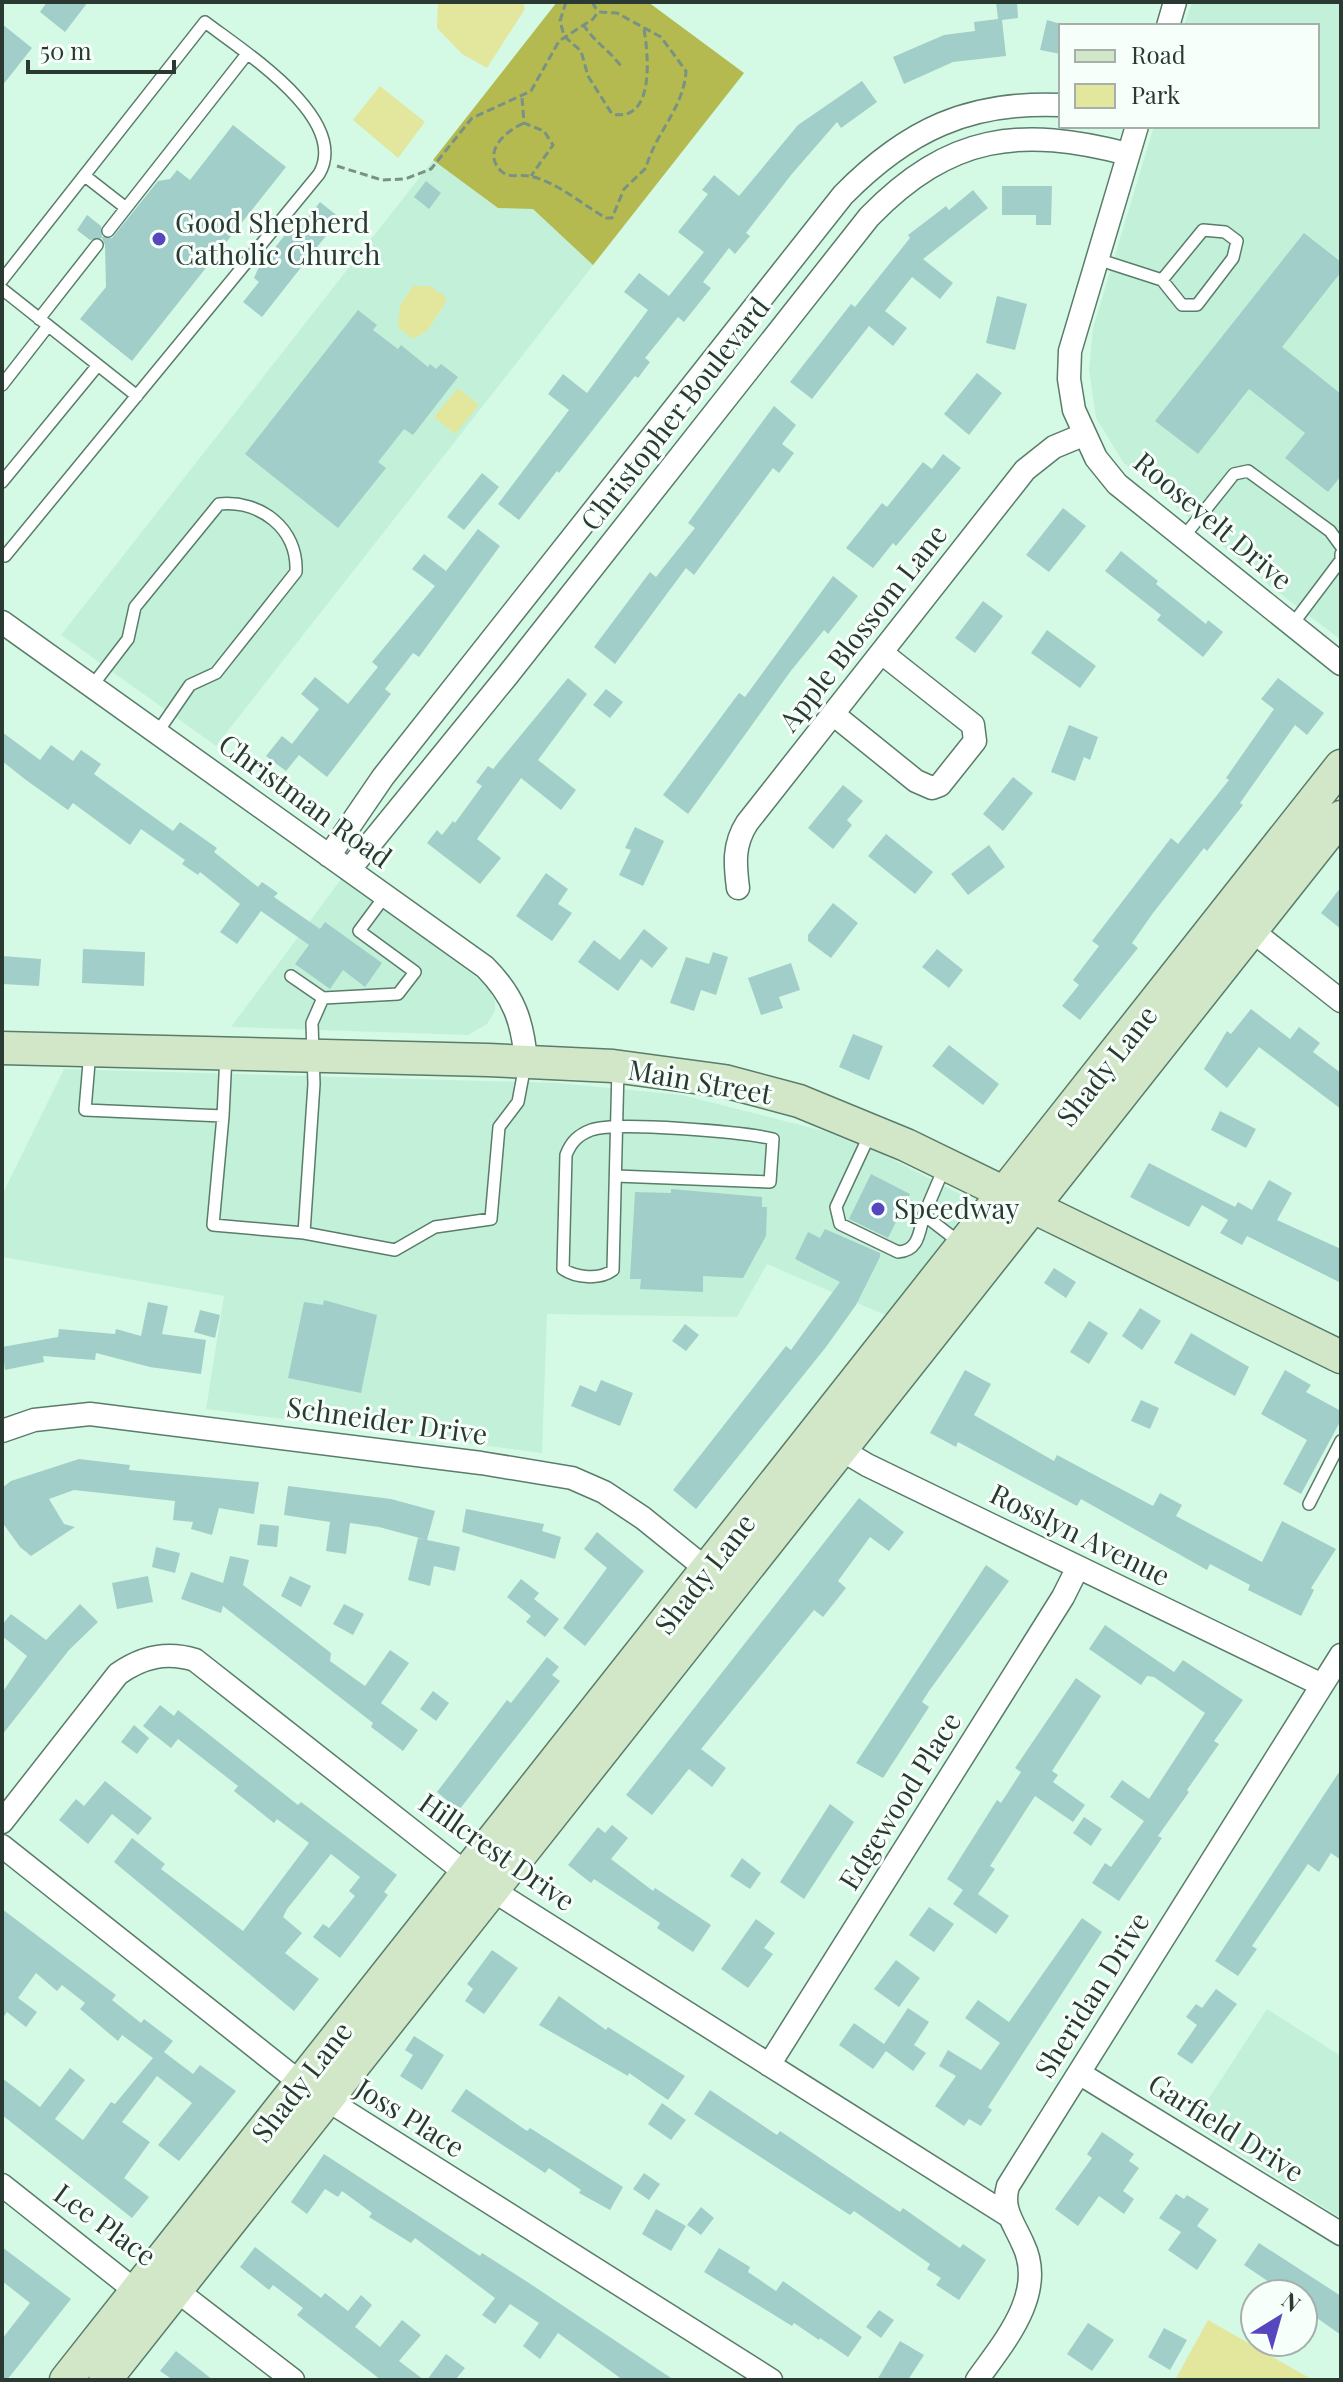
<svg xmlns="http://www.w3.org/2000/svg" width="1343" height="2382" font-family="'Playfair Display',serif">
<rect width="100%" height="100%" fill="#d4fae5"/>
<path fill="#c3f0d8" d="M557,2H648L744,73L216,746L61,635Z
M1192,2H1341V640L1265,582L1123,462L1096,418L1089,370L1093,328L1154,126H1317V26H1184Z
M342,878L488,986L495,1000V1011L487,1024L468,1035L231,1027Z
M64,1069L558,1083L682,1095L824,1131L882,1154L962,1195L972,1209L892,1318L767,1264L737,1317L547,1314L542,1453L206,1409L224,1296L2,1257V1195Z
M1267,2009L1341,2056V2218L1192,2124Z"/>
<path fill="#e2e79d" d="M438,2H523L525,9L487,68L462,54L437,28Z
M380,86L425,122L398,158L353,120Z
M413,286H429L445,296L446,302L427,331L413,339L398,327L400,305Z
M458,388L479,405L455,434L434,417Z
M1208,2320L1313,2380H1175Z"/>
<path fill="#b5ba50" d="M557,2H648L744,73L593,265L533,209L498,208L433,160Z"/>
<path fill="#a1cec8" d="M47,2H88L65,32L40,12Z
M996,2H1017L1018,18L1002,20L1006,56L953,62L904,84L893,57L944,35L975,31L974,22L998,19Z
M1047,20L1061,24V54L1040,50Z
M2,24L32,48L2,86Z
M862,81L877,102L841,128L837,122L791,175L746,233L750,236L735,254L729,248L703,282L711,288L684,322L678,317L645,358L650,362L638,378L635,376L559,473L557,471L519,520L498,504L569,410L548,394L563,374L587,393L648,310L624,292L639,273L669,296L704,252L678,232L708,194L702,190L714,175L739,196L798,125Z
M233,125L286,167L132,361L80,319L106,287L105,245L102,238L90,240L77,230L87,215L101,226L102,237L112,238L158,181L170,179L177,170L190,180Z
M426,181L441,193L429,209L414,197Z
M1002,186H1052L1051,225H1036V215H1002Z
M973,190L988,208L923,259L953,283L940,299L912,277L885,311L907,328L893,346L869,326L812,399L790,382L851,304L855,307L910,238L908,235L946,206L949,210Z
M320,202L340,218L262,317L243,302L259,282L254,278L258,269L296,221L302,225Z
M1304,233L1341,262V272L1282,347L1341,394V476L1328,492L1285,458L1305,433L1249,389L1198,454L1155,421Z
M997,296L1027,304L1015,350L986,343Z
M358,310L377,325L373,330L398,349L401,345L428,367L430,364L436,369L441,364L458,377L413,435L404,429L378,462L386,468L338,528L245,454Z
M977,373L1002,393L969,435L944,414Z
M774,406L796,425L782,444L794,453L779,473L773,468L694,575L686,568L615,664L594,647L650,572L656,577L695,528L688,523Z
M943,454L961,468L896,546L893,543L873,568L846,548L882,503L887,507L923,462L932,469Z
M482,473L499,487L464,530L447,517Z
M1063,508L1086,526L1049,572L1026,555Z
M478,529L500,546L419,657L413,653L385,689L391,694L327,777L299,755L286,771L266,756L282,736L292,744L319,709L301,694L315,677L348,704L378,667L372,662L435,586L412,569L424,554L446,571Z
M1121,551L1158,581L1156,584L1206,624L1208,620L1223,632L1203,657L1157,620L1161,615L1105,571Z
M833,576L858,596L828,634L824,630L790,672L688,814L663,795L739,693L745,697Z
M983,601L1003,616L975,653L955,638Z
M1047,630L1096,666L1080,688L1031,653Z
M568,678L587,694L538,760L576,790L561,810L521,778L477,839L501,858L480,884L427,843L437,830L442,835L453,821L455,823L482,786L476,782L488,766L493,769Z
M1278,678L1324,713L1307,735L1295,725L1240,803L1243,805L1207,851L1204,848L1153,913L1132,943L1138,948L1080,1020L1062,1006L1079,985L1073,980L1099,946L1092,941L1171,838L1178,844L1229,780L1226,778L1274,709L1261,699Z
M606,689L623,702L610,718L593,705Z
M1069,725L1098,737L1090,760L1084,757L1075,781L1051,772Z
M2,732L40,760L51,745L73,761L81,750L101,764L94,774L173,831L180,822L217,848L214,852L258,887L262,882L278,893L274,897L320,929L325,922L382,963L365,987L343,970L330,989L295,964L309,945L261,911L237,944L220,932L240,904L200,872L198,875L182,864L185,860L141,829L130,845L73,803L68,810L26,780L2,761Z
M1013,777L1033,793L1003,831L983,814Z
M843,785L863,801L847,820L852,825L833,849L808,828Z
M635,827L664,841L643,886L619,875L631,850L625,848Z
M886,834L933,872L915,894L868,856Z
M989,845L1005,867L968,895L951,874Z
M546,873L568,889L558,904L572,913L552,941L516,916Z
M1341,887V929L1321,913Z
M833,903L858,923L831,958L808,941V935Z
M644,929L668,948L652,968L641,959L618,991L578,962L594,940L620,960Z
M83,949L145,952L144,986L82,983Z
M937,949L963,970L949,988L922,967Z
M713,952L728,957L716,995L701,990L694,1011L670,1003L686,957L709,964Z
M2,956L41,959L39,986L2,984Z
M791,963L800,990L779,997L783,1008L761,1015L748,978Z
M1251,1009L1290,1039L1299,1027L1320,1043L1313,1052L1341,1073V1109L1259,1047L1227,1088L1204,1069L1227,1031L1231,1034Z
M853,1034L883,1046L869,1080L839,1067Z
M949,1045L999,1084L983,1105L932,1066Z
M1220,1111L1256,1129L1246,1148L1211,1130Z
M1149,1163L1235,1207L1238,1202L1252,1210L1269,1180L1292,1193L1277,1220L1341,1249V1283L1247,1236L1242,1245L1220,1233L1228,1220L1202,1205L1189,1227L1130,1197Z
M871,1174L910,1194L888,1238L849,1219Z
M671,1189L762,1197V1207H767L766,1236L743,1278L703,1276V1292L640,1289L641,1279H630L635,1192L671,1193Z
M825,1229L880,1253V1257L856,1305L826,1347L696,1509L673,1490L786,1346L791,1350L840,1282L795,1259L808,1232L820,1238Z
M1054,1268L1076,1282L1066,1298L1044,1283Z
M324,1300L377,1315L361,1393L288,1378L304,1302L323,1305Z
M148,1302L168,1306L162,1334L206,1340L201,1374L150,1367L96,1353L95,1360L43,1356L44,1362L5,1370L2,1347L58,1337L59,1329L115,1334L116,1329L141,1336Z
M1140,1308L1161,1321L1142,1350L1122,1336Z
M200,1310L220,1315L215,1338L194,1332Z
M1089,1321L1108,1333L1089,1364L1070,1352Z
M685,1324L699,1335L686,1351L672,1341Z
M1191,1333L1249,1367L1235,1396L1174,1363Z
M965,1370L991,1384L974,1415L1054,1461L1057,1455L1153,1506L1160,1493L1182,1505L1176,1516L1262,1562L1282,1521L1336,1549L1311,1588L1314,1590L1301,1616L1248,1590L1250,1585L1210,1564L1207,1570L1081,1499L1077,1506L958,1442L956,1447L930,1433Z
M1285,1370L1311,1385L1306,1392L1341,1411V1420L1301,1494L1283,1484L1307,1440L1261,1414Z
M601,1380L633,1393L620,1426L571,1406L580,1385L596,1392Z
M1141,1400L1159,1408L1150,1429L1131,1421Z
M79,1459L130,1465L129,1470L259,1482L254,1514L219,1508L212,1535L191,1529L193,1522L173,1520L175,1501L74,1490L49,1499L64,1524L75,1527L31,1556L20,1547L2,1522V1488L11,1481Z
M288,1486L391,1499L435,1511L427,1540L379,1527L350,1523L346,1554L326,1551L330,1522L284,1515Z
M859,1498L904,1532L889,1551L870,1537L838,1581L846,1588L823,1617L814,1610L701,1749L726,1768L712,1787L689,1769L652,1815L626,1795Z
M466,1509L544,1524L542,1531L561,1537L555,1559L462,1532Z
M260,1524L279,1526L277,1547L257,1545Z
M597,1532L644,1571L585,1646L563,1628L607,1568L584,1549Z
M418,1538L460,1547L455,1571L434,1566L430,1586L408,1580Z
M156,1547L180,1553L175,1573L152,1567Z
M230,1556L249,1560L243,1585L331,1653L330,1661L365,1686L390,1650L409,1663L381,1703L418,1730L403,1751L371,1727L373,1723L223,1606L221,1613L181,1599L191,1572L223,1583Z
M986,1565L1009,1581L929,1691L922,1702L929,1707L883,1778L856,1763Z
M148,1576L153,1602L117,1609L112,1583Z
M290,1576L311,1586L301,1607L281,1596Z
M521,1579L539,1593L534,1599L559,1619L545,1637L526,1622L531,1616L507,1597Z
M80,1604L98,1622L69,1650L2,1735V1693L27,1656L2,1636V1625L11,1614L46,1640Z
M344,1604L364,1614L353,1635L333,1624Z
M1105,1625L1174,1672L1183,1660L1243,1700L1214,1741L1219,1744L1187,1790L1189,1792L1158,1836L1162,1838L1119,1901L1092,1883L1105,1863L1111,1867L1144,1821L1110,1797L1122,1780L1149,1799L1205,1713L1154,1677L1147,1676L1141,1685L1089,1649Z
M547,1657L559,1667L552,1675L560,1681L459,1810L437,1792L507,1700L511,1703Z
M1076,1678L1101,1696L1052,1771L1058,1775L1053,1782L1085,1805L1073,1822L1035,1796L990,1866L995,1869L978,1894L1009,1916L996,1934L953,1904L963,1890L947,1879L997,1800L1001,1803L1021,1772L1015,1768Z
M433,1691L449,1703L436,1721L420,1709Z
M160,1705L174,1716L178,1710L298,1805L301,1802L397,1875L384,1892L388,1895L340,1958L313,1937L323,1924L329,1928L355,1896L349,1891L360,1877L331,1854L287,1909L283,1917L302,1933L285,1953L319,1979L294,2011L114,1862L132,1838L165,1864L161,1869L243,1931L309,1843L277,1819L274,1823L234,1791L238,1786L178,1739L171,1748L143,1726Z
M134,1725L149,1738L137,1754L121,1742Z
M1341,1769V1860L1331,1853L1319,1872L1308,1864L1252,1946L1257,1949L1238,1976L1215,1961Z
M105,1781L152,1818L138,1835L112,1814L88,1844L59,1820L76,1799L84,1806Z
M830,1804L854,1822L804,1899L780,1882Z
M1084,1817L1102,1829L1091,1846L1073,1833Z
M612,1825L628,1838L611,1859L653,1891L655,1888L711,1925L693,1952L657,1928L660,1923L594,1879L591,1883L568,1865L598,1827L605,1833Z
M742,1858L761,1873L750,1889L730,1876Z
M929,1907L954,1924L934,1952L909,1935Z
M2,1909L116,1995L112,2000L141,2023L144,2019L173,2041L164,2052L193,2074L200,2065L236,2091L179,2161L158,2145L192,2103L157,2076L122,2122L150,2142L124,2178L149,2197L132,2218L2,2115V2078L40,2107L70,2068L85,2080L55,2119L83,2140L111,2102L115,2104L153,2058L122,2035L118,2041L80,2009L85,2003L62,1985L57,1991L36,1973L18,1998L37,2012L26,2027L7,2012L2,2019Z
M1082,1918L1102,1932L988,2107L992,2110L981,2126L969,2119L964,2126L935,2106L956,2076L939,2066L948,2050L981,2070L1000,2043L965,2018L978,2000L1009,2022Z
M756,1919L775,1933L764,1948L773,1954L748,1988L721,1969Z
M492,1950L518,1968L484,2014L465,2001L473,1989L467,1984Z
M896,1960L920,1978L899,2007L874,1989Z
M1216,1989L1237,2004L1192,2064L1177,2054L1197,2025L1186,2017L1196,2004L1202,2008Z
M559,1996L606,2030L608,2027L685,2076L668,2100L629,2073L628,2076L539,2025Z
M908,2008L929,2022L914,2045L926,2053L913,2071L886,2051L873,2069L839,2045L854,2023L884,2044Z
M414,2036L444,2055L422,2090L400,2076L413,2055L405,2050Z
M466,2089L527,2131L530,2128L623,2187L610,2210L579,2193L581,2190L549,2168L545,2173L451,2111Z
M710,2090L777,2135L780,2131L900,2212L903,2208L960,2248L963,2244L986,2260L959,2300L936,2285L941,2278L927,2269L930,2264L854,2211L850,2215L694,2114Z
M662,2103L686,2120L671,2140L648,2124Z
M1102,2132L1134,2154L1129,2161L1139,2168L1123,2191L1134,2199L1124,2214L1099,2196L1078,2226L1055,2209L1092,2158L1087,2154Z
M324,2154L480,2256L482,2253L529,2283L674,2380H623L558,2333L540,2359L523,2346L539,2323L510,2304L495,2324L482,2315L495,2298L415,2238L411,2243L369,2217L372,2213L342,2191L338,2197L325,2189L307,2214L291,2202Z
M644,2173L660,2184L649,2200L633,2189Z
M1176,2194L1184,2199L1187,2195L1209,2209L1197,2226L1217,2240L1197,2270L1168,2250L1181,2232L1159,2218Z
M701,2207L714,2218L701,2235L687,2225Z
M656,2209L686,2226L671,2251L642,2234Z
M1259,2243L1341,2296V2335L1303,2308V2294H1287L1244,2265Z
M2,2247L71,2299L7,2380H2V2339L30,2303L2,2281Z
M255,2247L321,2298L325,2293L348,2311L361,2295L372,2305L355,2327L380,2347L402,2320L421,2335L399,2361L424,2380H381L297,2315L303,2308L273,2285L269,2290L240,2267Z
M719,2248L750,2267L748,2272L776,2291L783,2281L862,2337L848,2357L820,2338L819,2340L794,2323L792,2326L704,2272Z
M879,2310L894,2320L881,2338L866,2327Z
M1088,2323L1114,2340L1092,2371L1067,2354Z
M1164,2328L1187,2340L1170,2370L1148,2357Z
M900,2341L924,2355L908,2380H877Z
M176,2351L213,2380H173L160,2371Z
M446,2354L465,2368L455,2380H427Z"/>
<g fill="none" stroke-linecap="round" stroke-linejoin="round">
<defs>
<path id="lane" d="M85,176L126,208
M108,231L247,54
M1097,259L1162,280L1203,230L1225,232L1237,241L1233,258L1197,305H1182L1162,280
M2,280L205,22C243,51 351,119 319,174L5,556
M2,289L137,396
M39,319L97,245
M2,385L48,326
M2,482L98,365
M1182,539L1234,474L1248,471L1330,531L1341,546
M1292,625L1341,560V554
M92,686L128,639L135,607L219,504C260,500 298,528 296,572L216,673L190,685L157,733
M291,976L323,998L398,994L415,972L359,931L385,896
M90,1051L85,1110L223,1116L226,1055
M223,1116L213,1225L304,1233L314,1084L312,1023L323,998
M870,1134L836,1207L840,1224L898,1252C919,1251 919,1232 924,1215
M944,1168L924,1215L959,1242
M616,1176L770,1182L773,1139C744,1132 616,1121 591,1130C578,1135 571,1142 566,1155L563,1269C576,1278 600,1280 613,1270L618,1068
M304,1233L395,1250L435,1227L491,1219L499,1127L518,1102L525,1065
M1309,1504L1341,1441"/>
<path id="street" d="M1168,26L1175,2
M1137,126L1070,351L1069,379L1074,410L1096,458L1117,484L1341,664
M2,622L485,967C514,996 523,1022 526,1062
M833,714L916,781L932,788L940,785L975,741L973,725L882,653
M329,856L383,777L843,195C907,130 969,101 1061,105
M349,870L507,676L869,217C950,134 1020,126 1128,154
M738,888C735,864 733,845 747,823L1025,470L1054,447L1083,435
M1241,922L1341,1001
M2,1431L34,1420L90,1414L481,1463L572,1478L604,1492L643,1518L715,1576
M830,1443L867,1465L1322,1685
M2,1822L118,1674C142,1657 166,1651 195,1660L467,1874L1009,2216
M2,1846L302,2084L771,2380
M769,2065L1063,1597L1078,1567
M1079,2073L1341,2234
M2,2185L137,2292L176,2290L293,2380
M977,2380C1004,2342 1047,2293 1023,2244C1014,2223 1001,2209 1008,2186L1341,1655"/>
<path id="secondary" d="M2,1048L488,1060L613,1066L724,1081L799,1101L906,1145L1341,1357
M66,2380L1341,766
M105,2380L1341,817"/>
</defs>
<use href="#lane" stroke="#5a7c6a" stroke-width="14"/>
<use href="#street" stroke="#5a7c6a" stroke-width="25"/>
<use href="#secondary" stroke="#5a7c6a" stroke-width="35"/>
<path stroke="#789284" stroke-width="3" stroke-dasharray="8 4" stroke-linecap="butt" d="M566,2L560,21L564,36L581,51L588,76L612,114C656,123 648,53 644,29
M592,2L598,12
M583,24C593,41 609,50 621,66
M522,98L524,123L544,131L553,145L531,176
M337,166L382,180L405,179L431,169L472,118L531,91L559,41L593,19L598,12L617,13L661,37L686,71C684,108 654,135 646,168L624,189L612,218H606C583,205 556,181 529,176C519,174 508,179 500,170C482,151 507,130 524,123"/>
<use href="#lane" stroke="#fff" stroke-width="11"/>
<use href="#street" stroke="#fff" stroke-width="22"/>
<use href="#secondary" stroke="#d2e7c8" stroke-width="32"/>
</g>
<g fill="#5846be" stroke="#f7fffa" stroke-width="3">
<circle cx="159" cy="239" r="8"/>
<circle cx="878" cy="1209" r="8"/>
</g>
<g text-anchor="middle" stroke-width="6" stroke-linejoin="round" paint-order="stroke">
<g font-size="28" fill="#2a3931" stroke="#f7fffa" text-anchor="start">
<text x="175" y="233">Good Shepherd<tspan x="175" dy="32">Catholic Church</tspan></text>
<text x="894" y="1219">Speedway</text>
</g>
<g font-size="28" fill="#2a3931" stroke="#f7fffa">
<text transform="translate(675 414) rotate(-52)" y="10">Christopher Boulevard</text>
<text transform="translate(1213 521) rotate(40)" y="10">Roosevelt Drive</text>
<text transform="translate(863 628) rotate(-52)" y="10">Apple Blossom Lane</text>
<text transform="translate(305 801) rotate(36)" y="10">Christman Road</text>
<text transform="translate(1107 1066) rotate(-52)" y="10">Shady Lane</text>
<text transform="translate(700 1082) rotate(10)" y="10">Main Street</text>
<text transform="translate(387 1421) rotate(8)" y="10">Schneider Drive</text>
<text transform="translate(1080 1535) rotate(26)" y="10">Rosslyn Avenue</text>
<text transform="translate(705 1574) rotate(-52)" y="10">Shady Lane</text>
<text transform="translate(900 1801) rotate(-58)" y="10">Edgewood Place</text>
<text transform="translate(497 1852) rotate(35)" y="10">Hillcrest Drive</text>
<text transform="translate(1092 1995) rotate(-58)" y="10">Sheridan Drive</text>
<text transform="translate(302 2082) rotate(-52)" y="10">Shady Lane</text>
<text transform="translate(410 2118) rotate(32)" y="10">Joss Place</text>
<text transform="translate(1226 2128) rotate(32)" y="10">Garfield Drive</text>
<text transform="translate(105 2225) rotate(36)" y="10">Lee Place</text>
</g>
</g>
<rect width="1343" height="2382" fill="none" stroke="#2a3931" stroke-width="8"/>
<rect x="1059" y="24" width="260" height="104" fill="#f7fffa" stroke="#a5b0aa" stroke-width="2"/>
<rect x="1075" y="50" width="40" height="12" fill="#d2e7c8" stroke="#a5b0aa" stroke-width="2"/>
<text x="1131" y="64" font-size="24" fill="#2a3931">Road</text>
<rect x="1075" y="84" width="40" height="24" fill="#e2e79d" stroke="#a5b0aa" stroke-width="2"/>
<text x="1131" y="104" font-size="24" fill="#2a3931">Park</text>
<g transform="translate(1279 2318) rotate(37)"><circle r="38" fill="#f7fffa" stroke="#a5b0aa" stroke-width="2"/>
<path d="M0-6L14 30L0 20L-14 30Z" fill="#5846be"/>
<text y="-12" font-size="22" font-weight="bold" text-anchor="middle" fill="#2a3931">N</text>
</g>
<path d="M28 60v12h146v-12" fill="none" stroke="#2a3931" stroke-width="4"/>
<text x="40" y="60" font-size="24" fill="#2a3931" stroke="#f7fffa" stroke-width="6" paint-order="stroke">50 m</text>
</svg>
